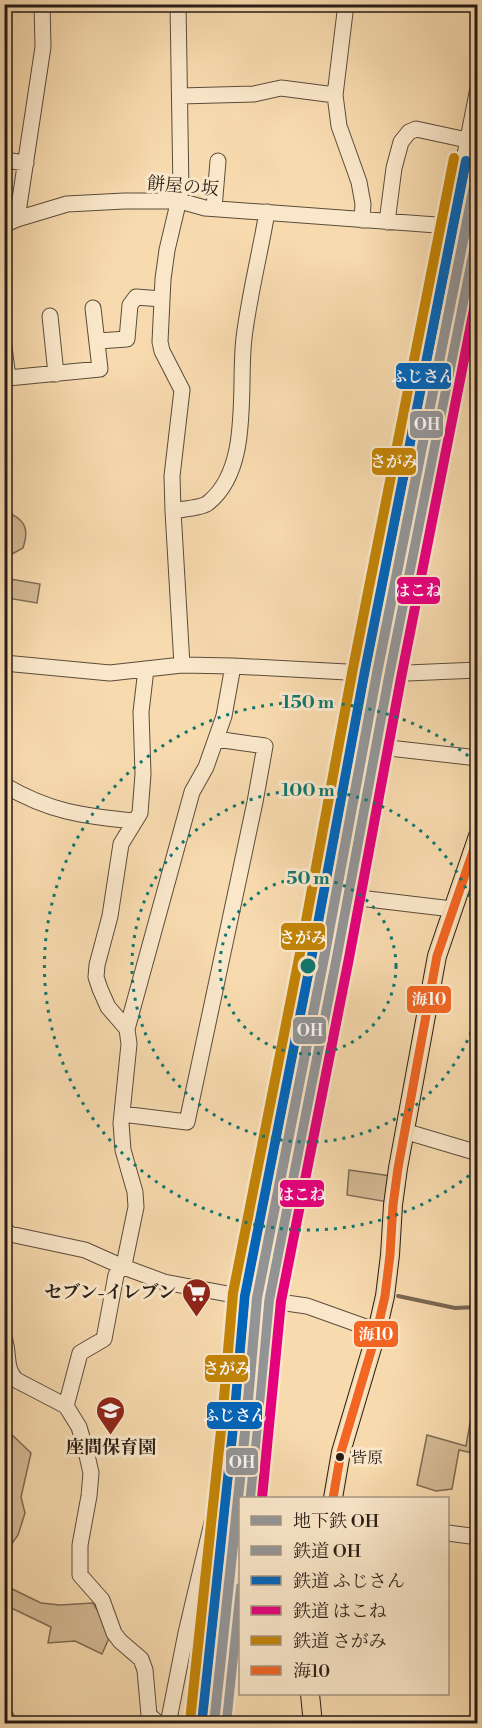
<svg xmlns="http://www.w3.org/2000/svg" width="482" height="1728" font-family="'Libre Bodoni','Noto Serif JP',serif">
<rect width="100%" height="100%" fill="#f7daae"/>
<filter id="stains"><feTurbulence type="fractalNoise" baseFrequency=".00333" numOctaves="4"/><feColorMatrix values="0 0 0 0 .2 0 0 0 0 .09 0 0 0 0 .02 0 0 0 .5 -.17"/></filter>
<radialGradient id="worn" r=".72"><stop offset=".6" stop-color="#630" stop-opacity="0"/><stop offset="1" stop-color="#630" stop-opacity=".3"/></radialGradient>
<path fill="#d4ba94" stroke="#7e6b55" stroke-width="1.5" d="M5,511C24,519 30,527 23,548L5,558Z
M10,579L40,584L37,603L7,598Z
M349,1170L391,1176L388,1202L347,1195Z
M477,1384V1454L459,1450L452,1489L436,1491L417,1485L427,1435L466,1446Z
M5,1428L31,1453L21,1497L25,1513L18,1535L6,1552L5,1570Z
M4,1585L41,1603L60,1605L93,1603L102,1618L109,1638L102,1654L75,1641L48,1643L51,1627L5,1605Z"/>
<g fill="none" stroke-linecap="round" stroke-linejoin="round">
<path stroke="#796752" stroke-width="4" d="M398,1296L455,1308L478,1307"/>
<defs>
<path id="minor" d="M178,4L181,191L167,250L163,279L160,342L162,351L182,390L172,476L173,511L182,665
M346,4L335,95L339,126L359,182L363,204L362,220
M180,96L254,94L281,88L335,95
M4,160L26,163
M214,208L218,161
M17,219L43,47L42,4
M387,222L394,168L401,142L409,132L416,129L467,140
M4,225L17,219L67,204L124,201H180L205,208L450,226H478
M50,316L56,374
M98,341L127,339L130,305L136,297L162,299
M4,347L8,378L100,369L93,308
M173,511C181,509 202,508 208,503C252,468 238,388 244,338C249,296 260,254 267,212
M4,663L110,673L182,665L233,666L384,674L478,670
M389,748L478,758
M4,785C50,812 83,816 134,821
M356,871L351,897L452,909
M127,1029L192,792L206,767L224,716L233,666
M122,1114L187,1122L255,802L265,746L216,739
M404,1131L478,1153
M4,1229L10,1234L85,1250L121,1266L164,1282L244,1297L307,1306L377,1331
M4,1338C10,1354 4,1367 16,1380L66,1406L79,1427L86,1451L91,1473L89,1496L80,1545V1575L102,1600L114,1633L120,1641L141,1659L145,1670L149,1715L159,1724
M66,1406L80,1353L104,1339L116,1275L125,1260L136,1207L135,1192L123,1150L121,1123L129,1044L127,1029L108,1007L100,989L96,977L97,965L110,916L121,844L140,813L143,774L141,712L146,669
M448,1533L478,1537
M4,1714L10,1724
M168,1724L186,1633L223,1476L244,1297L339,812L389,544L478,88"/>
<path id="major" d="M333,1498L341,1452L377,1331L385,1296L390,1255L393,1205L398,1168L437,956L478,836
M310,1694L313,1724"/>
</defs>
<use href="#minor" stroke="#5b4c3c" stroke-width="17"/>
<use href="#major" stroke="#271c16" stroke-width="20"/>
<use href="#minor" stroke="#fae7ca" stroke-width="15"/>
<use href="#major" stroke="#f7daae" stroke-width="18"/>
<defs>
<path id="bus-1" d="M333,1498L341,1452L377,1331L385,1296L390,1255L393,1205L398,1168L437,956L478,837"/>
</defs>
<use href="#bus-1" stroke="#fae7ca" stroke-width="14"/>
<use href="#bus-1" stroke="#f26522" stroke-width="9"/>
<defs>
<path id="rail-1" d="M250,1498L269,1300L337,955L389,675L478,227
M226,1724L240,1588"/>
<path id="rail-2" d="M202,1723L234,1422L245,1296L313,951L365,671L466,161"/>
<path id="rail-3" d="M262,1498L281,1301L349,958L401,678L478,289"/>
<path id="rail-4" d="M190,1721L222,1421L233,1293L301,948L353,668L454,158"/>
</defs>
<use href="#rail-1" stroke="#fae7ca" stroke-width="15"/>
<use href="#rail-2" stroke="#fae7ca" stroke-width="15"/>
<use href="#rail-3" stroke="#fae7ca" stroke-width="15"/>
<use href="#rail-4" stroke="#fae7ca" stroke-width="15"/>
<use href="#rail-1" stroke="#939598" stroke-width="10"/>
<use href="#rail-2" stroke="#0065bd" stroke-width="10"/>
<use href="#rail-3" stroke="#e5007d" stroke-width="10"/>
<use href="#rail-4" stroke="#c38406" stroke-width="10"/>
<defs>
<path id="metro-1" d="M214,1724L246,1423L257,1298L325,953L377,673L478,166"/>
</defs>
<use href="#metro-1" stroke="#fae7ca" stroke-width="15"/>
<use href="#metro-1" stroke="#939598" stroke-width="10"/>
</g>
<g fill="none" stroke="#0f766e" stroke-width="3" stroke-dasharray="3 6">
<circle cx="308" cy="966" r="88"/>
<path d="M477 1015A176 176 0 1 1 477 917"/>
<path d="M476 1170A264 264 0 1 1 476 762"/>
</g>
<defs>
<symbol id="supermarket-pin" viewBox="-11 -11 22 30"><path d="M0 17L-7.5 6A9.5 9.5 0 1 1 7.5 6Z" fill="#8f2418" stroke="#fae7ca"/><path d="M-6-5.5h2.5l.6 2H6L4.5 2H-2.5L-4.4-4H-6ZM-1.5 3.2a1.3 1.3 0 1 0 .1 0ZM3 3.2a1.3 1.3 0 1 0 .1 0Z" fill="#fff"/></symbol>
<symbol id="school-pin" viewBox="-11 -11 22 30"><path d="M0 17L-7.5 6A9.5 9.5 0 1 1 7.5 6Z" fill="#8f2418" stroke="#fae7ca"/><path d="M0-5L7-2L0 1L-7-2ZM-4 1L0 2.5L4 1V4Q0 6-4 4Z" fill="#fff"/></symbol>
</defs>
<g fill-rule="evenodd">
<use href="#supermarket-pin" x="180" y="1276" width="33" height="45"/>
<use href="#school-pin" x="94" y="1394" width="33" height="45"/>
</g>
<circle fill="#271c16" stroke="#fae7ca" stroke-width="2" cx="340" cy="1457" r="5"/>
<g text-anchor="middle" stroke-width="6" stroke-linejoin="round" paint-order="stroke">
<g font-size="16" fill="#271c16" stroke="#fae7ca" text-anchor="start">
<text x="351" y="1463">皆原</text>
</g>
<g font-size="18" fill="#271c16" stroke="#fae7ca">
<text transform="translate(183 186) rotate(5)" y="6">餅屋の坂</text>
</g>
<g font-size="18" font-weight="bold" fill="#271c16" stroke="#fae7ca" text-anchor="end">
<text x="176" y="1298">セブン-イレブン</text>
<text x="111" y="1453" text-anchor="middle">座間保育園</text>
</g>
</g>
<circle cx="308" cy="966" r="9" fill="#0f766e" stroke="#fae7ca" stroke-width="3"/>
<g font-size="18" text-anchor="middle" font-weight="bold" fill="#0f766e" stroke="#fae7ca" stroke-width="6" stroke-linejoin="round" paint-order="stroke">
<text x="308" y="708">150 m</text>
<text x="308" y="796">100 m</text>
<text x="308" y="884">50 m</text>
</g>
<g stroke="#fae7ca" stroke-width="2">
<rect x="395" y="362" width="57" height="28" rx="6" fill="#0065bd"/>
<rect x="409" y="410" width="35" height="29" rx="6" fill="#939598"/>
<rect x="371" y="447" width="46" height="29" rx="6" fill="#c38406"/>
<rect x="396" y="576" width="45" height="29" rx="6" fill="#e5007d"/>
<rect x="280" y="922" width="46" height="29" rx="6" fill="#c38406"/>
<rect x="406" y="985" width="46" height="29" rx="6" fill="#f26522"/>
<rect x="292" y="1016" width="35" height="29" rx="6" fill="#939598"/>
<rect x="279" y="1179" width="46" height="29" rx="6" fill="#e5007d"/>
<rect x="353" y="1320" width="46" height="28" rx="6" fill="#f26522"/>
<rect x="204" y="1354" width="45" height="29" rx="6" fill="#c38406"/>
<rect x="206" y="1401" width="57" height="29" rx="6" fill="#0065bd"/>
<rect x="225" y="1447" width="34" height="29" rx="6" fill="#939598"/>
</g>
<g font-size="16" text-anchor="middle" font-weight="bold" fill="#fff">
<text x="423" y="382">ふじさん</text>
<text x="427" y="430">OH</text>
<text x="394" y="467">さがみ</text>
<text x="418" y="596">はこね</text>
<text x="303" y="943">さがみ</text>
<text x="429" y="1005">海10</text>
<text x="310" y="1036">OH</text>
<text x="302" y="1200">はこね</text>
<text x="376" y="1340">海10</text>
<text x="227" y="1374">さがみ</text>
<text x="235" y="1421">ふじさん</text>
<text x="242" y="1468">OH</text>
</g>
<rect width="482" height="1728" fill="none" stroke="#f7daae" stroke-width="24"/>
<rect x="6" y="6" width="470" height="1716" fill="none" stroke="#271c16" stroke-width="3"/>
<rect x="12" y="12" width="458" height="1704" fill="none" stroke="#271c16" stroke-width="1.5"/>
<rect x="239" y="1497" width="210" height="198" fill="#fae7ca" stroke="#a69682" stroke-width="1.5"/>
<rect x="251" y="1516" width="30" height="9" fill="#939598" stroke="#a69682" stroke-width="1.5"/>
<text x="293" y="1527" font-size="18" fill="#271c16">地下鉄 OH</text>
<rect x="251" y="1546" width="30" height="9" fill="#939598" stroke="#a69682" stroke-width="1.5"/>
<text x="293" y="1557" font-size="18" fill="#271c16">鉄道 OH</text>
<rect x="251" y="1576" width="30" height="9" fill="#0065bd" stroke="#a69682" stroke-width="1.5"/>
<text x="293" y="1587" font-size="18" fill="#271c16">鉄道 ふじさん</text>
<rect x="251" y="1606" width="30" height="9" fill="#e5007d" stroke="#a69682" stroke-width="1.5"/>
<text x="293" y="1617" font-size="18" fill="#271c16">鉄道 はこね</text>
<rect x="251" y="1636" width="30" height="9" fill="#c38406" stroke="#a69682" stroke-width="1.5"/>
<text x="293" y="1647" font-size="18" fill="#271c16">鉄道 さがみ</text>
<rect x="251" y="1666" width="30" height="9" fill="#f26522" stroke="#a69682" stroke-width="1.5"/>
<text x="293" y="1677" font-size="18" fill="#271c16">海10</text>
<rect width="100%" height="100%" filter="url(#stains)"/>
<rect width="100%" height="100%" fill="url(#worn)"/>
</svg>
